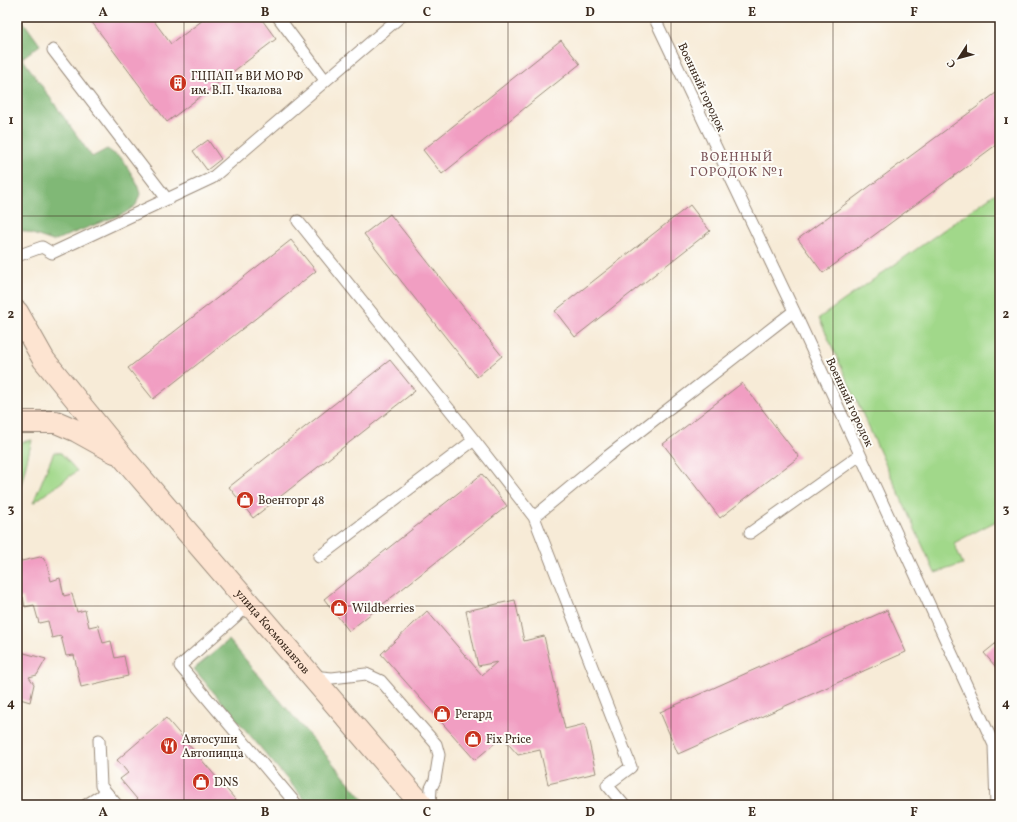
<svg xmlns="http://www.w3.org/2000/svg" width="1017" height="822" font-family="Vollkorn,serif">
<rect width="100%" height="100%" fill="#fdfcf7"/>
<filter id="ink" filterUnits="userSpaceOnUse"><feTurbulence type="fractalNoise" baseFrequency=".025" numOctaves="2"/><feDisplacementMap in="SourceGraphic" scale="8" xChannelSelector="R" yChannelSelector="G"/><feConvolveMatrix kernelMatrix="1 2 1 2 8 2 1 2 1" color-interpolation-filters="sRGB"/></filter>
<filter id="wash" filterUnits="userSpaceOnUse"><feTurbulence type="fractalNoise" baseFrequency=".012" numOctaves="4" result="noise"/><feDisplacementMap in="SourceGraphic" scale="16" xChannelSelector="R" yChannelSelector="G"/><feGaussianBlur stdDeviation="0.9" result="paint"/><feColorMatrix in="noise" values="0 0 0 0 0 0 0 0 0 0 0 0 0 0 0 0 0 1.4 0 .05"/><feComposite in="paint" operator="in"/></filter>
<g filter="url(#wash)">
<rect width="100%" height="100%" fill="#f7ebd7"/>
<path fill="#a1d88a" stroke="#6e8154" d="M1000,190V519L954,543L963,564L935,573L819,318Z
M32,440L21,485L17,493V443Z
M54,452L61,453L77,471L33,503Z"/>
<path fill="#80b876" stroke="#5e714a" d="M17,17H20L40,45L22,58L92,157L107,149L122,159L136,181L140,194L136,205L125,213L53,241L18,229L17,227Z
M229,640L368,805H309L194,669Z"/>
<g id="blocks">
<path fill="#f19ec2" d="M88,17H151L171,44L207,17H260L276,39L167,122Z
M561,40L580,64L442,174L423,150Z
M996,93L1000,98V142L823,273L798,239Z
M208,140L221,159L207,170L193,151Z
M690,205L710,231L575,337L555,311Z
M390,214L502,356L477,377L364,234Z
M291,240L316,271L153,399L128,368Z
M390,360L415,391L253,518L229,487Z
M742,383L799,457L720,518L663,444Z
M482,474L507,506L349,631L324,599Z
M40,557L43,558L47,564L51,581L60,578L64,596L72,594L77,612L85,610L89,627L98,625L103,643L111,641L115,658L124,656L128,676L81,687L74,655L66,656L61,636L52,638L48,621L39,623L34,605L25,607L23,597L17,599V562Z
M515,600L524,641L544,636L565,729L585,724L596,773L548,784L540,750L518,755L502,737L475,760L381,654L427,611L482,675L497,662L478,666L466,611Z
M887,610L906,652L678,754L660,712Z
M1000,640V672L984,653Z
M17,651L46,659L37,675L29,677L34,684L30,702L17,698Z
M166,718L240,805H142L120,779L128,773L117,760Z"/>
</g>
</g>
<g filter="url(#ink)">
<use href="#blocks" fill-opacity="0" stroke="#998a7a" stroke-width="1"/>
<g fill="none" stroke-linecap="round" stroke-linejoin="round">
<defs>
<path id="service" d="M278,17L325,80
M654,17L794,311L994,745L996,805
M53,50L167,199
M298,221L474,440L534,517L608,456L794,311
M17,256L42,247L52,253L212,178L400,17
M534,517L631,767L607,785L624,805
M750,533L860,455
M319,557L474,440
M250,604L180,666L297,805
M312,676L332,678L366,674L381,681L436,744L439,755L435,780L431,788L430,805
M99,740L101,786L117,805
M86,805L106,792"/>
<g id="secondary">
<path id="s1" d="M17,312L44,360L123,457L422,805"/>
<path d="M17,422H56L77,431L115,452"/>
</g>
</defs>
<use href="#service" stroke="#998a7a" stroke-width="13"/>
<use href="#secondary" stroke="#998a7a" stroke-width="24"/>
<use href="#service" stroke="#fff" stroke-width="11"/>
<use href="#secondary" stroke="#fde4d1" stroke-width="22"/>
</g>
</g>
<path fill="none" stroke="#3b2a1e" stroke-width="1" stroke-opacity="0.55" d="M184,17V805M346,17V805M508,17V805M671,17V805M833,17V805M17,216H1000M17,411H1000M17,606H1000"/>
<defs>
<symbol id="building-disc" viewBox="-11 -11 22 22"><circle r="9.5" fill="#c8321e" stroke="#fdfcf7"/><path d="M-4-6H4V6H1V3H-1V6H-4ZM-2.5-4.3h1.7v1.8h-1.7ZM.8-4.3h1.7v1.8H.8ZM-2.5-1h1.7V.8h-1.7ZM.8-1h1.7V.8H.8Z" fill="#fff"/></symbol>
<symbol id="shop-disc" viewBox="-11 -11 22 22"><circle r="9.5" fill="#c8321e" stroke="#fdfcf7"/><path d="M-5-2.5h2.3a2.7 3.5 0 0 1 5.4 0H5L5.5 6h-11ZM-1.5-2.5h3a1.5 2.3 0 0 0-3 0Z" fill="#fff"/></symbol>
<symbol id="restaurant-disc" viewBox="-11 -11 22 22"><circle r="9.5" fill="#c8321e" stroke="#fdfcf7"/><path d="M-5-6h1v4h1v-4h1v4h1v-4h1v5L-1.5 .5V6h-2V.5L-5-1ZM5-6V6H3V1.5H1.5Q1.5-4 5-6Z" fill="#fff"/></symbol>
</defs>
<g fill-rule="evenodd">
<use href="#building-disc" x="168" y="73" width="20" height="20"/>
<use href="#shop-disc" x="235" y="490" width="20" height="20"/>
<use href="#shop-disc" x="329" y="598" width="20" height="20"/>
<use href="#shop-disc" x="432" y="704" width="20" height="20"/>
<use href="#shop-disc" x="463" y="729" width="20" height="20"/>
<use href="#restaurant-disc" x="159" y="736" width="20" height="20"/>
<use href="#shop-disc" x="191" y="772" width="20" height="20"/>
</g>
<g text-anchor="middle" stroke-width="4" stroke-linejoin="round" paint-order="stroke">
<g font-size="12" fill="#3b2a1e" stroke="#fdfcf7" text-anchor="start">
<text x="191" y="80">ГЦПАП и ВИ МО РФ<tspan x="191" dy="14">им. В.П. Чкалова</tspan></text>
<text x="258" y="504">Военторг 48</text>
<text x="352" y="612">Wildberries</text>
<text x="455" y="718">Регард</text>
<text x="182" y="743">Автосуши<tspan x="182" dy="14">Автопицца</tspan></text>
<text x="486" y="743">Fix Price</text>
<text x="214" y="786">DNS</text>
</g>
<g font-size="12" fill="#3b2a1e" stroke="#fdfcf7">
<text transform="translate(702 87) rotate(65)" y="4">Военный городок</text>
<text transform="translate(850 402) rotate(65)" y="4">Военный городок</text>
<text dy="4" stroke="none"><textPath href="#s1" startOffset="410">улица Космонавтов</textPath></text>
</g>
<g font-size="13" letter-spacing="1" fill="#7b5357" stroke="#fdfcf7">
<text x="737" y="161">ВОЕННЫЙ<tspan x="737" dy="15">ГОРОДОК №1</tspan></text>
</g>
</g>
<rect width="1017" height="822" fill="none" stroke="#fdfcf7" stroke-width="44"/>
<g transform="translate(959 58) rotate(234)" stroke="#fdfcf7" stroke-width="3" paint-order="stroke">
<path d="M0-3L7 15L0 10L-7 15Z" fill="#3b2a1e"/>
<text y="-6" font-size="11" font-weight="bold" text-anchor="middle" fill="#3b2a1e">С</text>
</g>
<rect x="22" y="22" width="973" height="778" fill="none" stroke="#3b2a1e" stroke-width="1.5"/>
<g font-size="13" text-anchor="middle" font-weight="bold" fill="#3b2a1e">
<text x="103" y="16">A</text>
<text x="265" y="16">B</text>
<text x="427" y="16">C</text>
<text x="590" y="16">D</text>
<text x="752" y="16">E</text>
<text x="914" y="16">F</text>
<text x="11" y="124">1</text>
<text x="1006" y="124">1</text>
<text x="11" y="318">2</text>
<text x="1006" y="318">2</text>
<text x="11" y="513">3</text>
<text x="1006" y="513">3</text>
<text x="11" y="707">4</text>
<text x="1006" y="707">4</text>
<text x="103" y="816">A</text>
<text x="265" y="816">B</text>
<text x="427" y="816">C</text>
<text x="590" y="816">D</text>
<text x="752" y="816">E</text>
<text x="914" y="816">F</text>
</g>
</svg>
